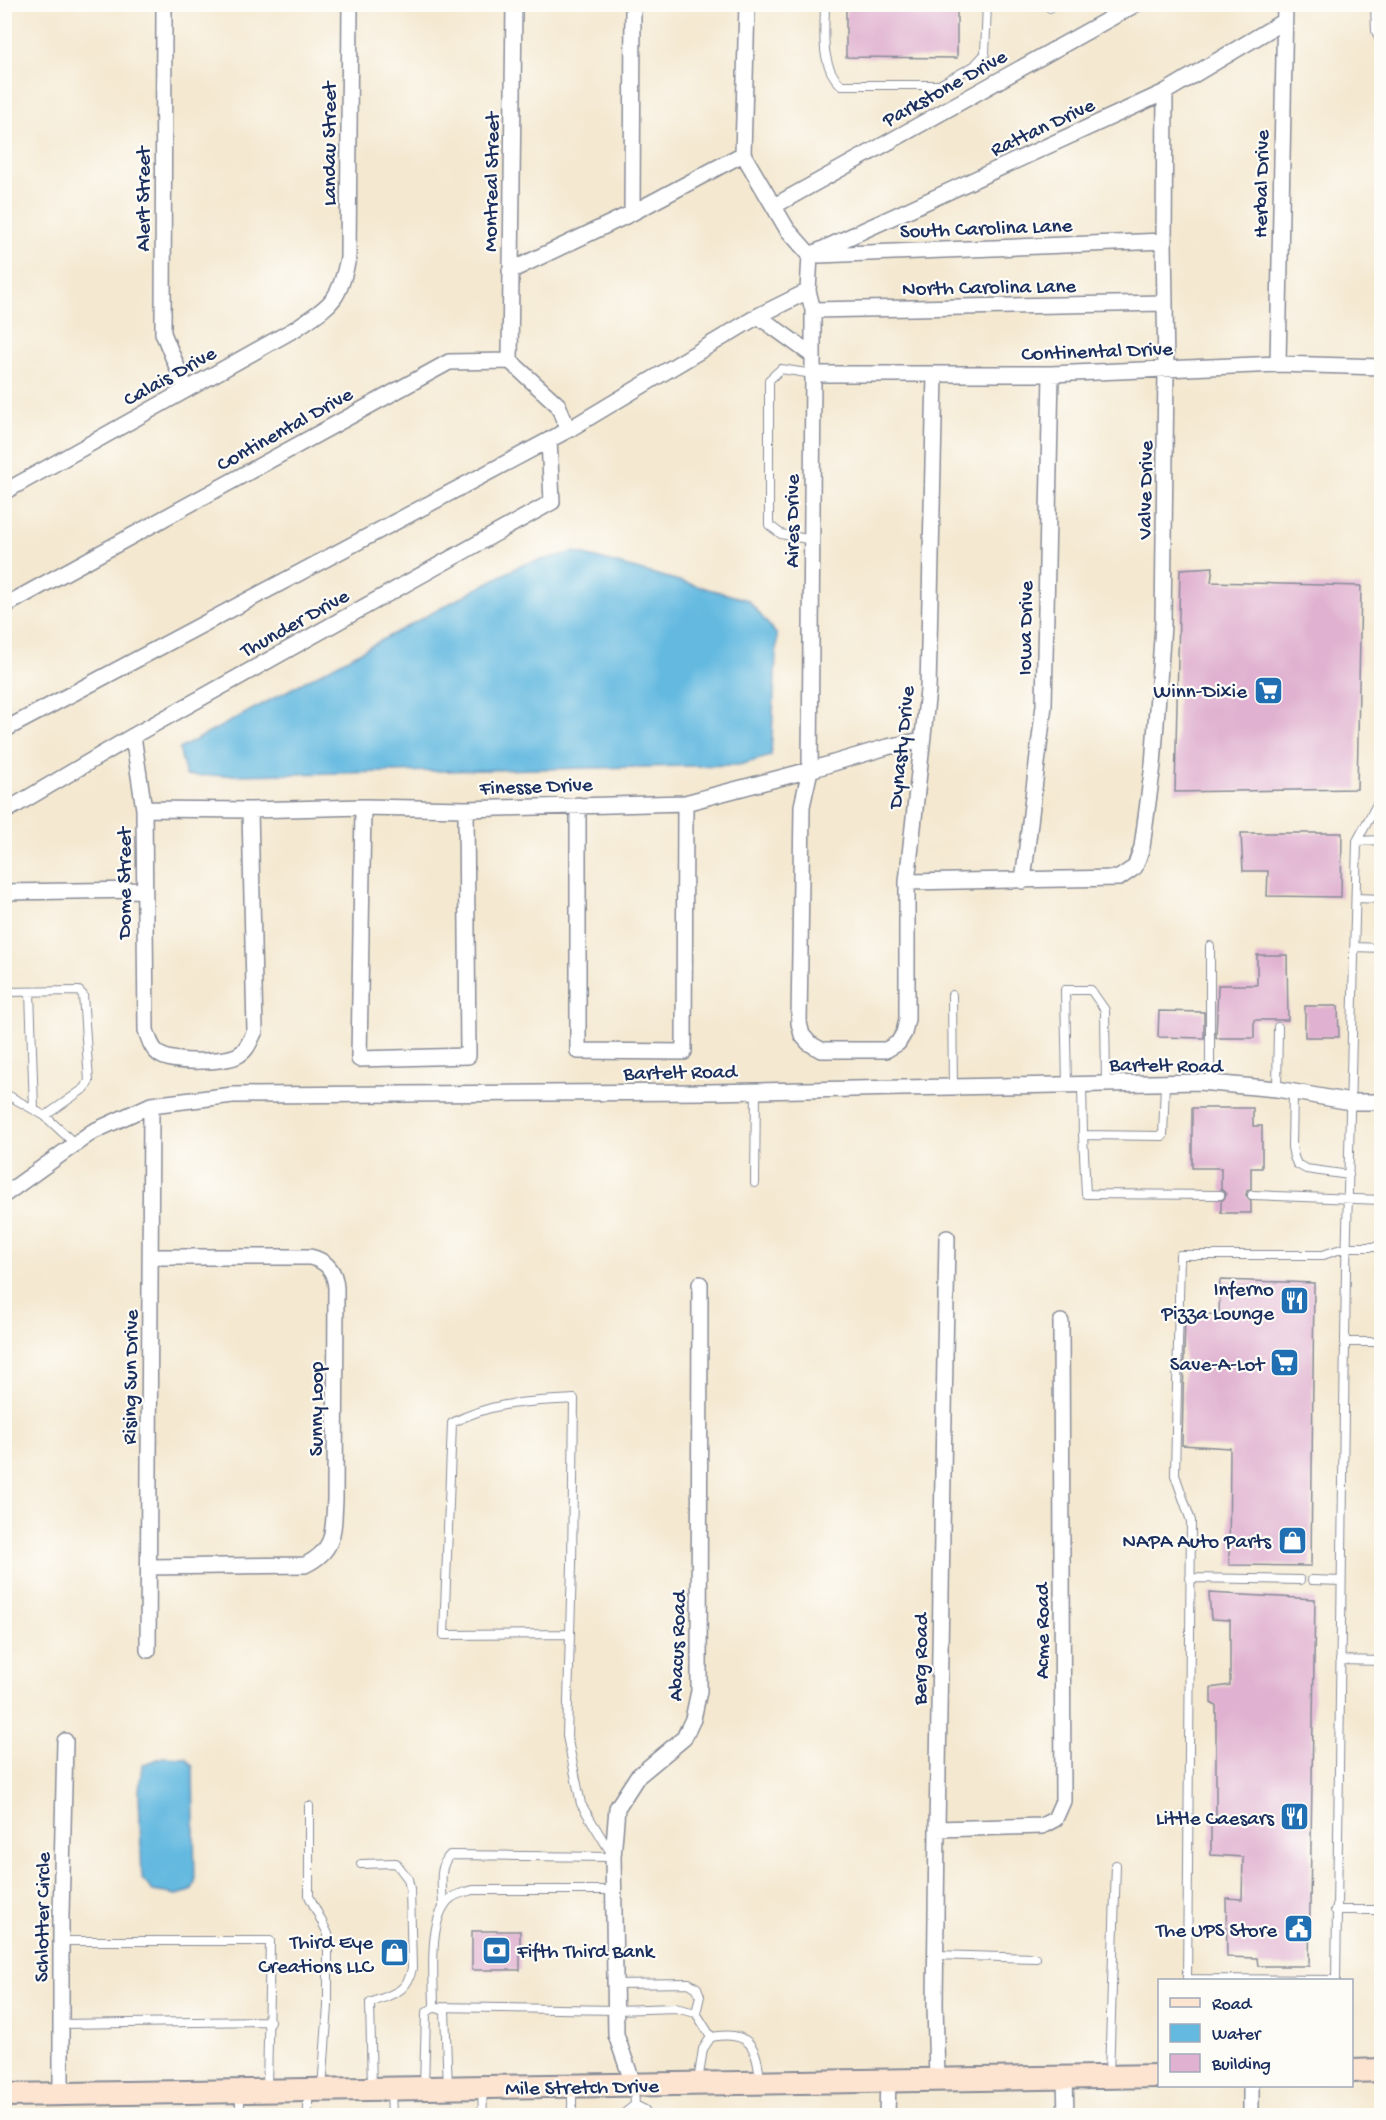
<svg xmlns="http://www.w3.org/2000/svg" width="1386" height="2120" font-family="'Gochi Hand',sans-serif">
<rect width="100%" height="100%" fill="#fdfcf7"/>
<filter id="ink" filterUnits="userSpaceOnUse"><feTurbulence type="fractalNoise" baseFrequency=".0167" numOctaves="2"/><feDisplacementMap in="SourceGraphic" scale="12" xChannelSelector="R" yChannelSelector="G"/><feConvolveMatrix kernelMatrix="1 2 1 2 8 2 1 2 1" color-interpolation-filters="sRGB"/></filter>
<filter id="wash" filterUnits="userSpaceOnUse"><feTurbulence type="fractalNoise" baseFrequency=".008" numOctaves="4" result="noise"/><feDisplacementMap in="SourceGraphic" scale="24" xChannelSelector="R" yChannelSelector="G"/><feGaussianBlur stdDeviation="1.35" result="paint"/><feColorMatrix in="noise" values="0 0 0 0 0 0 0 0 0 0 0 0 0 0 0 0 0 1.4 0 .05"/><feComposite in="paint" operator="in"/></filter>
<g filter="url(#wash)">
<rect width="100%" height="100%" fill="#f4e8d0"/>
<path fill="#63b9e0" stroke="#3f749f" stroke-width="1.5" d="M574,552L748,600L777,635L771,756L739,765L186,776L179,749L521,565Z
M163,1757L186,1758L193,1767L195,1883L191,1891L177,1895L153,1891L142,1879L139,1792L142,1765Z"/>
<g id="blocks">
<path fill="#e0b1d0" d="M846,4H957V58L846,57Z
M1213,567L1211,582L1361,586L1357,789L1175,792L1180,569Z
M1241,833H1342L1341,897L1267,896L1268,871H1243Z
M1257,955H1287L1288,1020H1254V1038H1216L1218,985H1257Z
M1305,1006H1338L1339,1037H1305Z
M1159,1011L1204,1012V1038L1158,1037Z
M1192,1108H1253V1126H1262V1168H1251V1189L1247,1191L1246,1195L1251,1201V1213H1221V1201L1225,1198L1226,1194L1221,1189V1168H1192Z
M1220,1280L1314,1283L1311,1566L1229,1565L1230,1448L1182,1445L1185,1312L1219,1315Z
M1209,1593L1315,1599L1309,1966H1258L1257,1958L1227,1957L1226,1898L1242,1899L1243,1857L1211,1855V1815H1216V1706L1211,1703V1688L1230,1685V1620L1211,1619Z
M472,1931H520V1970H472Z"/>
</g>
</g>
<g filter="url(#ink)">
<use href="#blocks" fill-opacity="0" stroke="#888c97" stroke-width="1.5"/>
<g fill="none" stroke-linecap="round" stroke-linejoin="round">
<defs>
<path id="lane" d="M825,4C825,31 819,65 841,85H939L974,66L985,54L987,4
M1375,4L1376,31H1382
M1050,8V4
M1376,31L1382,46
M812,540L781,534L769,525V380L781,369L813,374
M1357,841L1382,840
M1356,898L1382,899
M1210,946V1083
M1355,947L1382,948
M4,992L79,991L83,995L89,1081L85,1088L45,1116
M30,992L34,1109
M952,995L953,1087
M1165,1083L1163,1136L1083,1135L1086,1194L1220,1195
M1067,1085L1065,990H1091L1105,1010L1106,1084
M1082,1085L1083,1135
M1277,1089L1278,1027
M1293,1092L1292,1147L1294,1157L1297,1164L1306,1169L1349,1175
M4,1093L45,1116L75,1144
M755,1183L756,1091
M1252,1195L1382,1200
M1345,1342H1382
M1190,1578L1300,1580
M1312,1580L1341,1581
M570,1634L444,1635L452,1423C494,1401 528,1402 574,1399L572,1565L567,1736L581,1804L611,1853
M1340,1660L1382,1661
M309,1806V1896L328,1934V2006L322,2089
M361,1864L396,1863L408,1879L410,1889L412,1968C408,1993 391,1994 370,2003L372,2088
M614,1890H473C466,1892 458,1893 451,1898C427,1917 434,1979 434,2007L616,2010L675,2008L696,2013L711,2037
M443,1907C443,1891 437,1867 450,1855L613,1857
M1335,1910H1382
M61,1941H270L267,2089
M936,1955L1036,1958
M1187,1979L1336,1980
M1187,1980L1191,1521L1175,1475L1180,1255H1323L1347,1247H1382
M1336,1980L1346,1269L1357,841L1382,795
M616,1984L689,1983L697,1988L700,1996L696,2013
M61,2024L270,2021
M1109,2075L1116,1865
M698,2082L703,2049L711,2037C750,2030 757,2046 760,2081
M424,2087L426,2013L434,2007L445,2011L448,2087
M634,2087L635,2105
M482,2089L483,2116
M391,2090L392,2116
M240,2093V2116
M635,2105L645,2110V2116
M308,2116V2093
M572,2116V2087
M626,2116V2112L635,2105"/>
<path id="street" d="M164,4L163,333L186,389
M747,4L743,154L787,229L810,255L808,291L813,310V374L810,770L802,806L799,1023L802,1035L809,1043L821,1050H886L898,1043L904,1033L907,1019V882L928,690L935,374
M774,206L1136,4
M632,213L633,4
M810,255L1165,92L1284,21
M819,255L1164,241
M510,271L632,213L743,154
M813,310L1165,303
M758,316L812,355
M510,361L514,4
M1278,364L1285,4
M813,374H1051L1278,364L1382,367
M4,492L295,329C331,304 339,303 348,258L350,4
M4,606L449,362L510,361L558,405L568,430
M4,730L568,430L758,316L808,291
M133,736L144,809L146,1030C149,1039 151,1048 159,1054C171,1064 228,1063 240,1054C248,1049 251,1038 255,1031L250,810
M578,805V1051L684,1052L685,803
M363,807L359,1059L468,1056L466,809
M144,809L250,810L363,807L466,809L685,803L810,770L887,747L922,740
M4,812L133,736L552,502L549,440
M1023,881L1044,705L1051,374
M907,882L1119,878L1135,867L1142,847L1153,765L1163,625L1166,369L1164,241L1165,92
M4,892L144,890
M4,1195L92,1132L151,1105L233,1095L710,1092L1199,1082L1277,1089L1351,1102H1382
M149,1567L305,1565C336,1550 333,1531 335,1500L336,1288C335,1271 327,1261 310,1257H151
M148,1650L151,1105
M937,1829L1042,1826L1055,1819L1063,1801L1061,1322
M1065,2078L1066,2116
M937,2080L935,2004L937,1829L947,1238
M634,2086L616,2035L613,1857L617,1808L637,1777L684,1738L693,1719L699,1691L700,1284
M1251,2086V2116
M61,2093V1916L65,1741
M887,2116L888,2079"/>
<path id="secondary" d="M1352,2071L1382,2070
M4,2095L1160,2076"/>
</defs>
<use href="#lane" stroke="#888c97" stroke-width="10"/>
<use href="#street" stroke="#888c97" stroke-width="18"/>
<use href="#secondary" stroke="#888c97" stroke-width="26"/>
<use href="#lane" stroke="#fff" stroke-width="8"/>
<use href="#street" stroke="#fff" stroke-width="15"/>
<use href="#secondary" stroke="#fde4d1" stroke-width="22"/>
</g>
</g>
<defs>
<symbol id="supermarket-square" viewBox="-11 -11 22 22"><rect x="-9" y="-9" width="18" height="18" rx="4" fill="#1f6fb2" stroke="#fdfcf7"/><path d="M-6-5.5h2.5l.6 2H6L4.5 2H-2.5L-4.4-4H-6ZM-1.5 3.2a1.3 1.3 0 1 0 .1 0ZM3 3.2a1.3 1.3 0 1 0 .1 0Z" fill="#fff"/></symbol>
<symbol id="restaurant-square" viewBox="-11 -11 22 22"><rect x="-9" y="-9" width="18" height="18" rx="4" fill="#1f6fb2" stroke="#fdfcf7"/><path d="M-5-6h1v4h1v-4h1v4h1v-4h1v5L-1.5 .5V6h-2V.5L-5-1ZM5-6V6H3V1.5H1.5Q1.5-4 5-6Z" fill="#fff"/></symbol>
<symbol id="shop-square" viewBox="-11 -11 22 22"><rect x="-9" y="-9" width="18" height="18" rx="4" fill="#1f6fb2" stroke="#fdfcf7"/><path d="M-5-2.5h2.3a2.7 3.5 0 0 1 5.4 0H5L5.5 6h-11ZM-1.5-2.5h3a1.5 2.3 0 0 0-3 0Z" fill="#fff"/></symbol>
<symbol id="civic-square" viewBox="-11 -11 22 22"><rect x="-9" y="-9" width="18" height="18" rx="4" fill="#1f6fb2" stroke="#fdfcf7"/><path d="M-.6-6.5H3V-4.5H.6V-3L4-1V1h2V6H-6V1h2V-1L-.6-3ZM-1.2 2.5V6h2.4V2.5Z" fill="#fff"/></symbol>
<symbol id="bank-square" viewBox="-11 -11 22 22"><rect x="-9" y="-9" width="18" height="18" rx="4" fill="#1f6fb2" stroke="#fdfcf7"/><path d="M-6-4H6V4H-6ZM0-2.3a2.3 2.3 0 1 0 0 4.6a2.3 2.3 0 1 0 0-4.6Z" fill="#fff"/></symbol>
</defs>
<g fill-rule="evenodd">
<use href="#supermarket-square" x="1252" y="674" width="33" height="33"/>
<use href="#restaurant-square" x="1278" y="1284" width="33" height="33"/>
<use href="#supermarket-square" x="1268" y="1346" width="33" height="33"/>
<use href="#shop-square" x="1276" y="1524" width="33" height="33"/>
<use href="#restaurant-square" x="1278" y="1800" width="33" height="33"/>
<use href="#civic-square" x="1282" y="1912" width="33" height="33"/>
<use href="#bank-square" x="480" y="1934" width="33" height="33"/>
<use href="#shop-square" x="378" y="1936" width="33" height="33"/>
</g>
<g text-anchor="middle" stroke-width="4.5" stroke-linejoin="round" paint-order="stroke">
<g font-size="21" fill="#1b2f5e" stroke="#fdfcf7">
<text transform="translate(944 87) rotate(-29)" y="7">Parkstone Drive</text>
<text transform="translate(1042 126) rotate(-25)" y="7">Rattan Drive</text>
<text transform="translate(328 144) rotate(-90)" y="7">Landau Street</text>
<text transform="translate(490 182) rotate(-89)" y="7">Montreal Street</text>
<text transform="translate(1260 184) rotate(-89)" y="7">Herbal Drive</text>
<text transform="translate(142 199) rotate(-90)" y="7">Alert Street</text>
<text transform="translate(986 227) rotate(-2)" y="7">South Carolina Lane</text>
<text transform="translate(989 286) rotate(-1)" y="7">North Carolina Lane</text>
<text transform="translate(1097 350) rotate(-2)" y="7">Continental Drive</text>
<text transform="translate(169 375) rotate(-29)" y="7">Calais Drive</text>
<text transform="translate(284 428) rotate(-29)" y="7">Continental Drive</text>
<text transform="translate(1144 490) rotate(-89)" y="7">Valve Drive</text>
<text transform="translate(791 521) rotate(-90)" y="7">Aires Drive</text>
<text transform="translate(294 622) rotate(-29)" y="7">Thunder Drive</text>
<text transform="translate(1024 628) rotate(-89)" y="7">Iowa Drive</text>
<text transform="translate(900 747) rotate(-84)" y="7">Dynasty Drive</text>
<text transform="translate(536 785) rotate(-2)" y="7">Finesse Drive</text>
<text transform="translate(123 883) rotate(-90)" y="7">Dome Street</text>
<text transform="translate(1166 1064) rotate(1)" y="7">Bartelt Road</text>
<text transform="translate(680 1071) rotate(-1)" y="7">Bartelt Road</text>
<text transform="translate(129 1377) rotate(-89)" y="7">Rising Sun Drive</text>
<text transform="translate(315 1409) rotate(-90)" y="7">Sunny Loop</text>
<text transform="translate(1041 1631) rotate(-90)" y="7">Acme Road</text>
<text transform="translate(676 1646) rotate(-88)" y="7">Abacus Road</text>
<text transform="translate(919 1659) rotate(-89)" y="7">Berg Road</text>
<text transform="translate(41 1917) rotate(-89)" y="7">Schlotter Circle</text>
<text transform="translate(582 2086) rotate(-1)" y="7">Mile Stretch Drive</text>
</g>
<g font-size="21" fill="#1b2f5e" stroke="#fdfcf7" text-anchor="end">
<text x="1247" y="697">Winn-Dixie</text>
<text x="1274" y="1295">Inferno<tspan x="1274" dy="24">Pizza Lounge</tspan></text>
<text x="1264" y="1370">Save-A-Lot</text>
<text x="1271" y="1547">NAPA Auto Parts</text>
<text x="1274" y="1824">Little Caesars</text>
<text x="1277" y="1936">The UPS Store</text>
<text x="373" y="1948">Third Eye<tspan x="373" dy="24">Creations LLC</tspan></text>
<text x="517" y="1957" text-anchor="start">Fifth Third Bank</text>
</g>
</g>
<rect width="1386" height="2120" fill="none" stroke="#fdfcf7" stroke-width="24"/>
<rect x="1158" y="1979" width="195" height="108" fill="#fdfcf7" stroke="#a3aaba" stroke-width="1.5"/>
<rect x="1170" y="1998" width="30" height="9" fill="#fde4d1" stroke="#a3aaba" stroke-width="1.5"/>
<text x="1212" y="2009" font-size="18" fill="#1b2f5e">Road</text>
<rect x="1170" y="2024" width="30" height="18" fill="#63b9e0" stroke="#a3aaba" stroke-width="1.5"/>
<text x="1212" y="2039" font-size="18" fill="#1b2f5e">Water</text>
<rect x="1170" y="2054" width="30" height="18" fill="#e0b1d0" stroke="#a3aaba" stroke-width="1.5"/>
<text x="1212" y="2069" font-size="18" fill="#1b2f5e">Building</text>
</svg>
